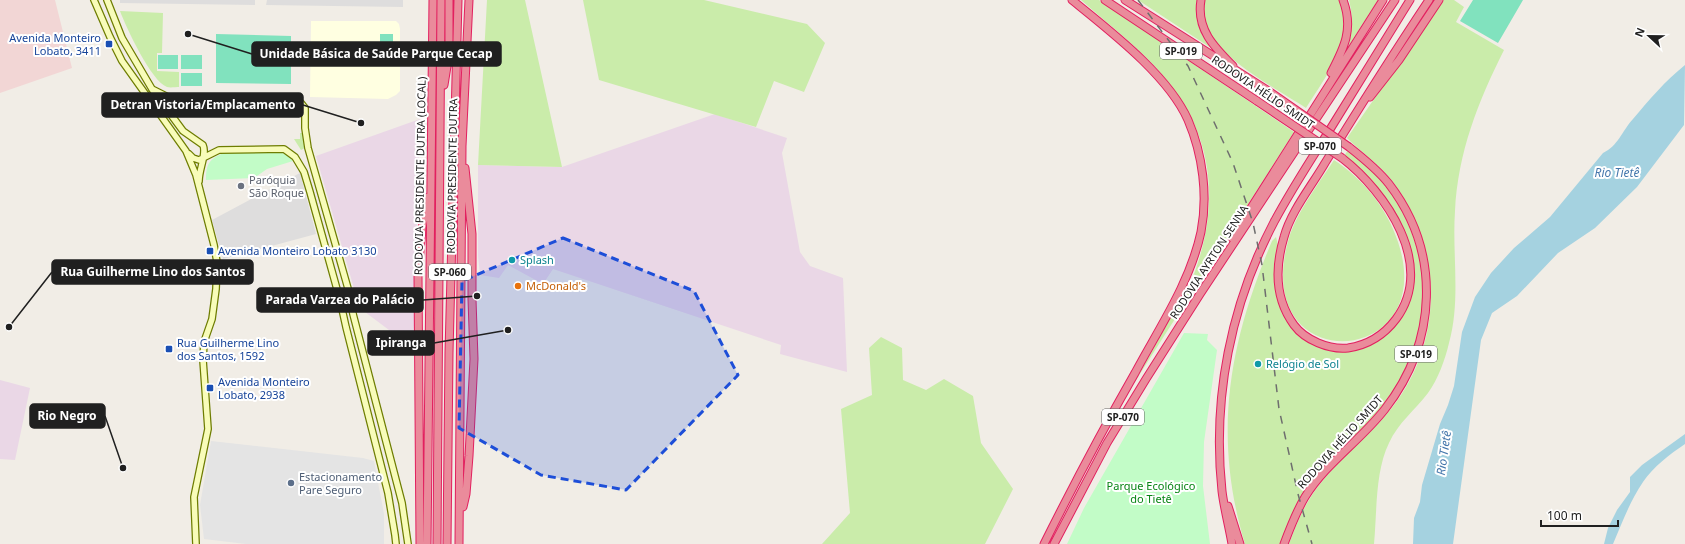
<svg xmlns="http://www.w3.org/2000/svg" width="1685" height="544" font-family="'Noto Sans',sans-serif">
<rect width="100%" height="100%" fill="#f1ede6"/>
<path fill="#dedddd" d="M120,0H255V5L120,3Z
M267,0H403V7L266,5Z
M300,173L316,234L223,259L212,220Z"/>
<path fill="#f2d6d5" d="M0,0H55L72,68L0,93Z"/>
<path fill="#ead7e6" d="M715,114L787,138L782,153L800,252L810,266L843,278L847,372L780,354L781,345L553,269L543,284L508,265L499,278L480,275L478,256V165L562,167Z
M420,119L414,326L413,335L407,340L401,339L361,309L357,299L316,156Z
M0,380L30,388L15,460L0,459Z"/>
<path fill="#ffffe1" d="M311,21H396L399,24L400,29V91L396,95L388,99L310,97Z"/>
<path fill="#caecaa" d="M487,0H525L562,167L478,165Z
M583,0H704L807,24L825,43L804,92L774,81L756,127L599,80Z
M1081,0H1099L1294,132L1131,388C1145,364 1158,341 1171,317C1179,303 1188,289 1194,274C1220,204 1214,136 1165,78C1141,49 1109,25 1081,0Z
M1138,0H1198C1194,18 1199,34 1211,48Z
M1205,0H1340C1342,6 1345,12 1345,18C1347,51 1322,82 1306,108C1278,90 1219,58 1206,28C1203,20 1203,8 1205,0Z
M1349,0H1378L1348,47C1353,31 1353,16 1349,0Z
M1443,0H1454L1464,7L1456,22L1504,50C1478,102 1458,152 1455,211C1452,255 1461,300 1449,343C1445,360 1438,379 1428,393C1415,410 1398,423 1389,443C1375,471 1377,513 1374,544H1289C1295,529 1300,514 1309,500C1328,468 1362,443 1386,415C1444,348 1445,252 1393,182C1380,165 1362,153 1347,138Z
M120,11L163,13L162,53H157V71L179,72V87C176,87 170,88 167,87C151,81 126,27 120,11Z
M300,133H302L305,148L301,150L294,139H300Z
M1348,150C1360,160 1372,170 1382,181C1395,195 1404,213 1411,231C1436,295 1421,355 1381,409L1295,508L1281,544H1245C1212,435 1229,343 1272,241L1276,237L1278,245L1275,288L1281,309L1290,325L1321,347L1367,346L1377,341L1394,327L1408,305L1411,293L1413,276L1403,228L1393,209L1375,185L1356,165L1344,156Z
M1334,160C1364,180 1387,208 1398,242C1441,370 1247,380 1289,238C1297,212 1319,183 1334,160Z
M881,337L902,348L903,380L926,390L944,379L973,396L981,443L1013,489L985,544H822L850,513L841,409L872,395L869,348Z"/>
<path fill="#c2fcc7" d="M277,152L286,154L293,161L267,169L254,178L206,180C206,164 209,159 224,153Z
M1184,333L1208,334L1207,340L1217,350L1204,442L1203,486L1210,544H1067L1084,508Z"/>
<path fill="#81e2be" d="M1473,0H1523L1498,43L1460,21Z
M216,34L291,36V84L216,83Z
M380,34H393V59H380Z
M158,55H178V69H158Z
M181,55H202V69H181Z
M181,73H202V86H181Z"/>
<path fill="#e4e4e4" d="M211,441L363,458L374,461L384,514V544H246L204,539L200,505Z"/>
<path fill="#a5d2e0" d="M1685,65L1684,125L1637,187L1595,228L1558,253L1517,296L1492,313L1481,340L1453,544H1413L1414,518L1420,502L1422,485L1440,424L1448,405L1454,386L1462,332L1475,297L1491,273L1514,248L1550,217L1603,153C1618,146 1622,131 1633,119C1649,100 1665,81 1685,65Z
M1685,434V444C1670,454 1653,467 1643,482C1630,501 1622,523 1613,544H1604L1608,528L1617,510L1630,492V477L1642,465Z"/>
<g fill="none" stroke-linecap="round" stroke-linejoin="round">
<defs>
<path id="secondary" d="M94,0L110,37L122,61L186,151L196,175L214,245L217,262L216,289L212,319L204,342L203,360L208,429L194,497L196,544
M107,0L122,38L152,89L183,131L203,145C207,154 199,169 199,181
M152,89L168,97L191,99H297L301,103L305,108V128L308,148L349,292L353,314L402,503L408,544
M189,154L193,158L199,160L219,150L284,149L295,157L304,172L310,192L340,300L346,327L388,493L395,535L396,544"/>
<path id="motorway" d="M1105,0L1257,101
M1125,0L1267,90
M1201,0C1196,29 1214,47 1233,66
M1331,73C1344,48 1354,29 1343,0
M444,85L449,54V0
M1370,97L1399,60L1439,0
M1342,158C1386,192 1436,265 1396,319C1384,335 1368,345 1348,348C1329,350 1305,340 1294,325C1275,299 1275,267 1284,237C1291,211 1311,187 1325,163C1359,108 1393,54 1429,0
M1232,238L1383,0
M1228,506L1240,544
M463,507L466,494L469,456L474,359L472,299V234L465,168
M420,544L418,276L422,228L428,197
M427,544L433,0
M437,544L441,0
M447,544L449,353L458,0
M459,544L462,146L469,0
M1044,544C1073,486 1103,429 1135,373C1159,328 1190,283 1201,232C1208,196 1203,155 1188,120C1168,75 1110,31 1072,0
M1054,544L1107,443L1146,379L1200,294L1395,0
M1232,544C1229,526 1224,508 1222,491C1212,398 1231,304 1274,222C1291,190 1310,161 1329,131C1356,87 1383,44 1410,0
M1284,544C1290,528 1296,512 1305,497C1326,463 1361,440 1385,409C1437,342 1442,253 1389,184C1378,170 1363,158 1349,147"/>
</defs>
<use href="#secondary" stroke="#6e7d01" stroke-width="8"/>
<use href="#motorway" stroke="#e2205f" stroke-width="9"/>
<use href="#secondary" stroke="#f8fcb9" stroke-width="5.5"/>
<use href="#motorway" stroke="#ea8b9b" stroke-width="7"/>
<path stroke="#6e6e6e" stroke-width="1.5" stroke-dasharray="8 8" stroke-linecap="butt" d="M1138,0L1188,66L1233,163L1253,223L1262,265L1279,409L1298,494L1312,544"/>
<defs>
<path id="motorway-bridge" d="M1267,90L1349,147
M1257,101L1342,158"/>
</defs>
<use href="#motorway-bridge" stroke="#e2205f" stroke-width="9" stroke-linecap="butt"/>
<use href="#motorway-bridge" stroke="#ea8b9b" stroke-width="7"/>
</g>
<path fill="#1d4ed8" fill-opacity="0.2" stroke="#1d4ed8" stroke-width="3" stroke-dasharray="8 5" stroke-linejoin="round" d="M563,238L694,291L738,375L626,490L541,475L459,428L462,281Z"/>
<g fill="#1a4fb4" stroke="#fff" stroke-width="1.5">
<rect x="105" y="40" width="8" height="8" rx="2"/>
<rect x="206" y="247" width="8" height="8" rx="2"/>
<rect x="165" y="345" width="8" height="8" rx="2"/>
<rect x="206" y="384" width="8" height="8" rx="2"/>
</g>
<circle fill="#6b7280" stroke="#fff" stroke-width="1.5" cx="241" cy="186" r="4"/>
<g fill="#0f9aa8" stroke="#fff" stroke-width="1.5">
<circle cx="512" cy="260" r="4"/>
<circle cx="1258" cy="364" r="4"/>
</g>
<circle fill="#e8710a" stroke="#fff" stroke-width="1.5" cx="518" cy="286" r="4"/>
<circle fill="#5c6f8a" stroke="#fff" stroke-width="1.5" cx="291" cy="483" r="4"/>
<g text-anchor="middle" stroke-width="4" stroke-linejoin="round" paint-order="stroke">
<g fill="#fff" stroke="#636363" stroke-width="1">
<rect x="1160" y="43" width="42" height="16" rx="3"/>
<rect x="1299" y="138" width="42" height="16" rx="3"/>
<rect x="429" y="264" width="42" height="16" rx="3"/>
<rect x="1395" y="346" width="42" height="16" rx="3"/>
<rect x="1102" y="409" width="42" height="16" rx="3"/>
</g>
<g font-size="10" font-weight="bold" fill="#202020">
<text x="1181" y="55">SP-019</text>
<text x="1320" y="150">SP-070</text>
<text x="450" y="276">SP-060</text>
<text x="1416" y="358">SP-019</text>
<text x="1123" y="421">SP-070</text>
</g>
<g font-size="11" fill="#164399" stroke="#fff" text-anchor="start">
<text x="101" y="42" text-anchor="end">Avenida Monteiro<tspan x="101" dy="13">Lobato, 3411</tspan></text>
<text x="218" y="255">Avenida Monteiro Lobato 3130</text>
<text x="177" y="347">Rua Guilherme Lino<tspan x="177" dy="13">dos Santos, 1592</tspan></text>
<text x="218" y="386">Avenida Monteiro<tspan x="218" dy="13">Lobato, 2938</tspan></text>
</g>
<g font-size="11" fill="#202020" stroke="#fff">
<text transform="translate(1263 92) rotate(34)" y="4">RODOVIA HÉLIO SMIDT</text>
<text transform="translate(420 176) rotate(-89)" y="4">RODOVIA PRESIDENTE DUTRA (LOCAL)</text>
<text transform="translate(452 176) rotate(-89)" y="4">RODOVIA PRESIDENTE DUTRA</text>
<text transform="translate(1209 262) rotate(-57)" y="4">RODOVIA AYRTON SENNA</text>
<text transform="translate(1340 442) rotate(-48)" y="4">RODOVIA HÉLIO SMIDT</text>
</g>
<g font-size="11" fill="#5b616d" stroke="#fff" text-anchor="start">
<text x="249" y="184">Paróquia<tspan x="249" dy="13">São Roque</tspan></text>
</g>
<g font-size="11" fill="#0d838f" stroke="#fff" text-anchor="start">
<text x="520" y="264">Splash</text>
<text x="1266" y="368">Relógio de Sol</text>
</g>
<g font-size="11" fill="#c56008" stroke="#fff" text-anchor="start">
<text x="526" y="290">McDonald's</text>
</g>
<g font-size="11" fill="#4e5e75" stroke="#fff" text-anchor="start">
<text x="299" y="481">Estacionamento<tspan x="299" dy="13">Pare Seguro</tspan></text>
</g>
<g font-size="11" fill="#078414" stroke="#fff">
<text x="1151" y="490">Parque Ecológico<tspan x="1151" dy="13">do Tietê</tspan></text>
</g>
<g font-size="12" font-style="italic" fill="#4577ac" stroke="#fff">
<text x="1617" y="177">Rio Tietê</text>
<text transform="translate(1444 453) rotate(-82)" y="4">Rio Tietê</text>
</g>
</g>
<path fill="none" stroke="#202020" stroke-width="1.5" d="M188 34L252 54M361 123L303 105M9 327L52 272M477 296L423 300M508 330L434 343M123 468L105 416"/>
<g fill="#202020" stroke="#fff" stroke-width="1.5">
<circle cx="188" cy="34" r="4"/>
<circle cx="361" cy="123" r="4"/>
<circle cx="9" cy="327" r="4"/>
<circle cx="477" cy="296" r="4"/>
<circle cx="508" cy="330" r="4"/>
<circle cx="123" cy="468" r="4"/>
</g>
<g fill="#202020" stroke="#202020" stroke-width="1.5">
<rect x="252" y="42" width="249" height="24" rx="4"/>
<rect x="102" y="93" width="201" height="24" rx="4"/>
<rect x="52" y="260" width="201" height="24" rx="4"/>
<rect x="257" y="288" width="166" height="24" rx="4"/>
<rect x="368" y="331" width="66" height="24" rx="4"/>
<rect x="30" y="404" width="75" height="24" rx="4"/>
</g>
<g font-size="12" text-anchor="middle" font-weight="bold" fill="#fff">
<text x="376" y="58">Unidade Básica de Saúde Parque Cecap</text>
<text x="203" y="109">Detran Vistoria/Emplacamento</text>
<text x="153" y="276">Rua Guilherme Lino dos Santos</text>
<text x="340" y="304">Parada Varzea do Palácio</text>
<text x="401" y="347">Ipiranga</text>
<text x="67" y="420">Rio Negro</text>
</g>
<g transform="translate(1649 36) rotate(292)" stroke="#ffffff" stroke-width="3" paint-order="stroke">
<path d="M0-3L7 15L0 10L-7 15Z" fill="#202020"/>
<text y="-6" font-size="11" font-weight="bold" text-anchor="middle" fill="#202020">N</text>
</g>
<path d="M1541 520v6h77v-6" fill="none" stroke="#202020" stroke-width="2"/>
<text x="1547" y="520" font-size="12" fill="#202020" stroke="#ffffff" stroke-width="3" paint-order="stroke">100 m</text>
</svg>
